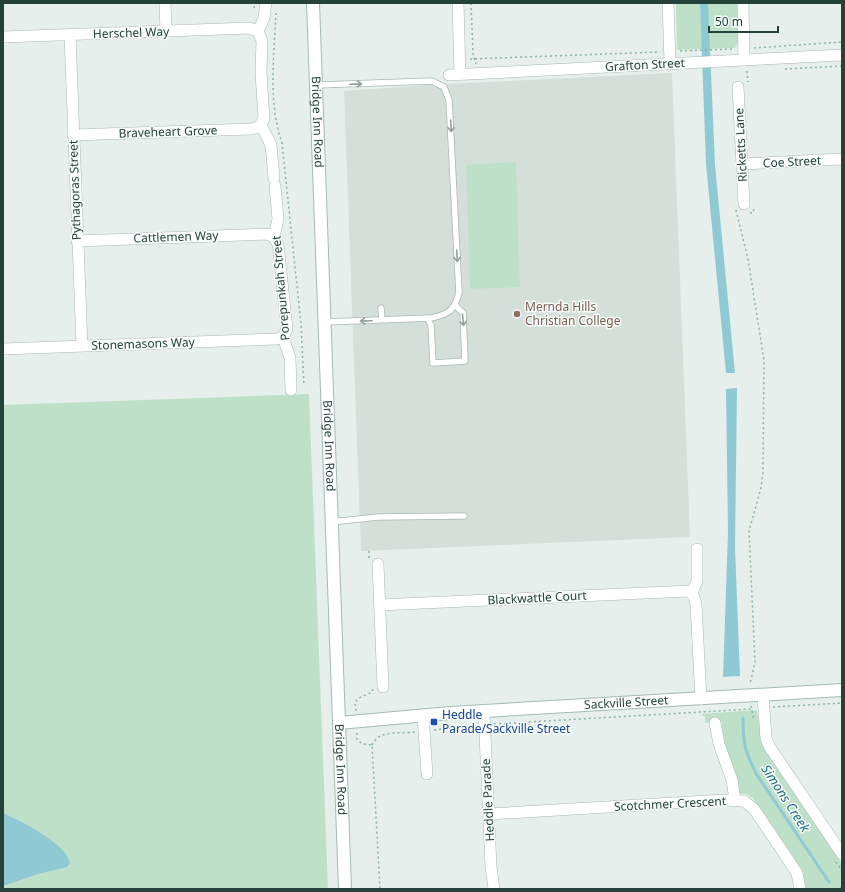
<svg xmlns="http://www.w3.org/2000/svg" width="845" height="892" font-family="'Noto Sans',sans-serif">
<rect width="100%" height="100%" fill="#e6efeb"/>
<path fill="#d4dfda" d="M672,73L690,537L361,551L344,91L427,85Z"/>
<path fill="#bfe0c8" d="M676,3H737L738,42L735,48L677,50Z
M516,162L520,287L470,289L466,165Z
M309,394L328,889H3V405Z
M757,710L761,738L767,752L842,864V889H806L803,874L753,798L746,794H737L721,732L722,722L705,723V717L700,714Z"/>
<path fill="#8ec9d4" d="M700,3H708L715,165L735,373H726L706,164Z
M737,388L735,548L740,676L723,677L728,532L726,389Z
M3,813C21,821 67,844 70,863L67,867L38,874L3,886Z"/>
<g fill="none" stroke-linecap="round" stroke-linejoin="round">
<path stroke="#8ec9d4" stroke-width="3" d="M743,718C743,744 745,752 757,775L829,882"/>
<defs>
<path id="lane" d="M317,85L432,81L444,87L449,100L459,293C454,311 449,314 431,318L325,322
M381,308L382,320
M427,318L431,325L433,363L465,361L463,313L456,306
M331,522L378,517L464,516"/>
<path id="street" d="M165,3L166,31
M458,3L460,75
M668,3L670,63
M743,3L744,60
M70,35L82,346
M3,37L249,28L258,31
M449,75L842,55
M738,87L744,204
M261,125L271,145L274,178
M73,135L251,129L259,127L264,119L261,73L262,41L258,31L264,18L266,3
M742,164L842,159
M275,186L278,219L274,237L278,244L279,253L287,329L283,337
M77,241L267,234L274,237
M283,337L290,358L291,390
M3,349L276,339L283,337
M378,564L383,687
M692,593L697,581V549
M380,605L689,591L694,597L696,605L701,699
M763,695L766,738L769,746L842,854
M484,712L491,867L494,889
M423,716L427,774
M715,723L719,744L732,780L735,800
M489,814L724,800L744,801L754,809L797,873L800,889"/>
<g id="secondary">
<path id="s1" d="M313,3L345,889"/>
<path id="s2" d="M339,723L450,713L842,690"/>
</g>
</defs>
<use href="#lane" stroke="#a8b8b2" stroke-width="7"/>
<use href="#street" stroke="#a8b8b2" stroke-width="12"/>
<use href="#secondary" stroke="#a4bbb3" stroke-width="14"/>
<path stroke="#86b3a5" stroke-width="1.5" stroke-dasharray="2 3" stroke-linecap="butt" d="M471,3L473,54L476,64
M254,8L255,3
M276,13C274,55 268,102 282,143L301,324L304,386
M754,48L842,42
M680,51L734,49
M470,59L660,52
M785,69L842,66
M747,71L748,82
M736,210L748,259L764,360L763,472L761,488L749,531L755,662L750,684
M750,213L754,212L753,208
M369,551V559
M751,706L754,720
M773,707L842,703
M356,711L355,702L359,698L372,692L373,689
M494,724L752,709
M434,730L474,725
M357,733V740L363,744L372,745L380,889
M372,745C379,729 400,734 415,732
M836,862L842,870
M840,889L842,884"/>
<use href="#lane" stroke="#fff" stroke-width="5.5"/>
<use href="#street" stroke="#fff" stroke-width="11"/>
<use href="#secondary" stroke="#fff" stroke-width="12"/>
</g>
<defs><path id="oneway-shaft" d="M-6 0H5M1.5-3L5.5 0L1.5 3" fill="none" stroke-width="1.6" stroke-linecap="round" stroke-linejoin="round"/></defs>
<g stroke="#92a09c">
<use href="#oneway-shaft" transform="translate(356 84) rotate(-2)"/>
<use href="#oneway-shaft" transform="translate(451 126) rotate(87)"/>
<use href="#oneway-shaft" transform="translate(457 256) rotate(87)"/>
<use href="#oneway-shaft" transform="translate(463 320) rotate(85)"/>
<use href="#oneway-shaft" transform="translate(366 321) rotate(178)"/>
</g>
<circle fill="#8d6e63" stroke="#f7fbf9" stroke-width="1.5" cx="517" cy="314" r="4"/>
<rect fill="#1a4fb4" stroke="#f7fbf9" stroke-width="1.5" x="430" y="718" width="8" height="8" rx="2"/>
<g text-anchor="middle" stroke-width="3" stroke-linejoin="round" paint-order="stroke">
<g font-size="12" fill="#24423a" stroke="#f7fbf9">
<text transform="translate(131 33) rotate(-2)" y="4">Herschel Way</text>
<text transform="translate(645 65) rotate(-3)" y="4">Grafton Street</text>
<text dy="4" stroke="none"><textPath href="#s1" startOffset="119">Bridge Inn Road</textPath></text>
<text transform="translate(168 132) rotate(-2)" y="4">Braveheart Grove</text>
<text transform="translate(741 145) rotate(-93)" y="4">Ricketts Lane</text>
<text transform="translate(792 162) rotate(-3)" y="4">Coe Street</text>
<text transform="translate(75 190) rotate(-92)" y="4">Pythagoras Street</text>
<text transform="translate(176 237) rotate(-2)" y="4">Cattlemen Way</text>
<text transform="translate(281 288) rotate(-95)" y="4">Porepunkah Street</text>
<text transform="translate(143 344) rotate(-2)" y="4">Stonemasons Way</text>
<text dy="4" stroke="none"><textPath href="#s1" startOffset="443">Bridge Inn Road</textPath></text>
<text transform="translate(537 598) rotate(-3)" y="4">Blackwattle Court</text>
<text dy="4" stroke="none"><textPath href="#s2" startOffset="288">Sackville Street</textPath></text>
<text dy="4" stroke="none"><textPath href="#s1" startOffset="767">Bridge Inn Road</textPath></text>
<text transform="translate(488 800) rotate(-93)" y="4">Heddle Parade</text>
<text transform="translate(670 804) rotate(-3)" y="4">Scotchmer Crescent</text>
</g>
<g font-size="12" fill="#785e54" stroke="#f7fbf9" text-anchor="start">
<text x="525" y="311">Mernda Hills<tspan x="525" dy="14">Christian College</tspan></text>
</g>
<g font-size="12" fill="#164399" stroke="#f7fbf9" text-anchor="start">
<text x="442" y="719">Heddle<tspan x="442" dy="14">Parade/Sackville Street</tspan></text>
</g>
<g font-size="13" font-style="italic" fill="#1c6f80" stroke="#f7fbf9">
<text transform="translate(786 798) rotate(57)" y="5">Simons Creek</text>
</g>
</g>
<rect width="845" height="892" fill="none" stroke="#24423a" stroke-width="8"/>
<path d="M709 26v6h69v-6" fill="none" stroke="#24423a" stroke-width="2"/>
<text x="715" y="26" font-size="12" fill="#24423a" stroke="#f7fbf9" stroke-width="3" paint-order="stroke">50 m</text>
</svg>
